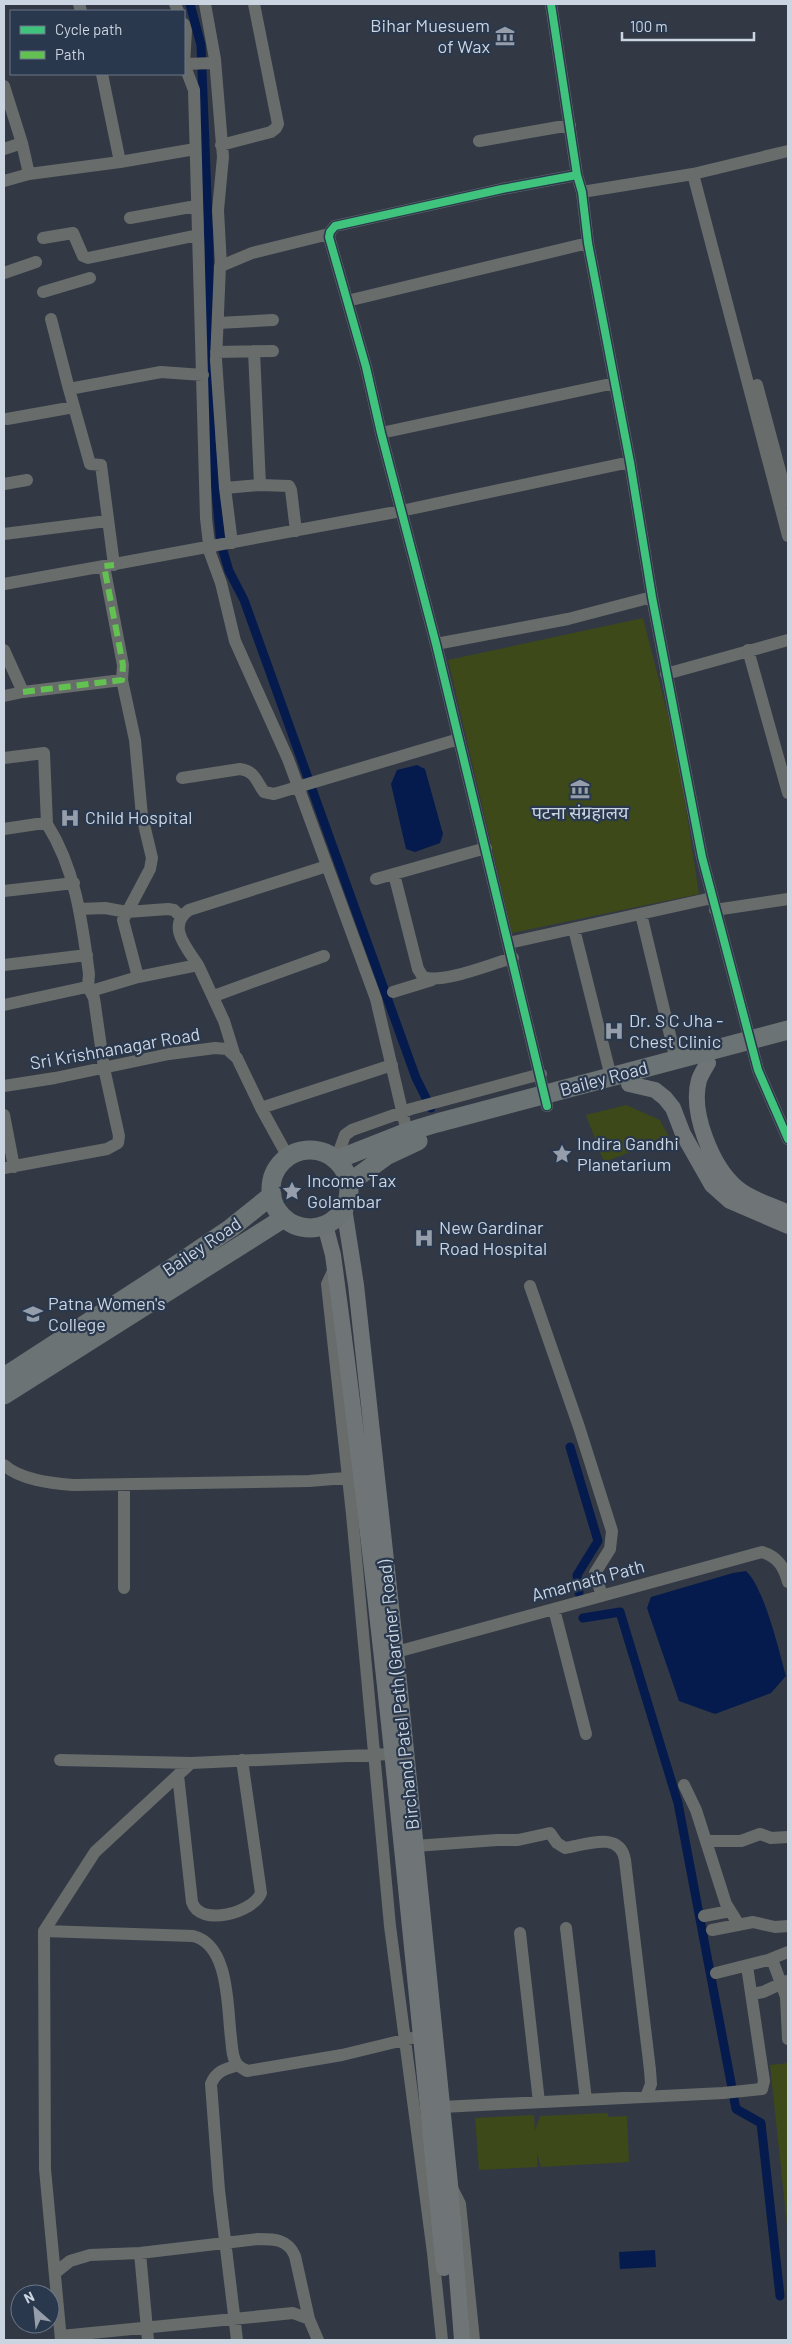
<svg xmlns="http://www.w3.org/2000/svg" width="792" height="2344" font-family="Barlow,'Noto Sans Devanagari',sans-serif">
<rect width="100%" height="100%" fill="#323945"/>
<path fill="#3d4918" d="M643,618L677,750L699,894L512,933L448,660Z
M626,1105L660,1120L669,1137L604,1162L586,1115Z
M788,2063V2265L787,2225L770,2065Z
M608,2113V2117L627,2116L629,2162L541,2167L537,2153V2167L479,2170L475,2118L534,2115L535,2131L540,2116Z"/>
<path fill="#051b4d" d="M417,765L425,769L443,834L440,843L415,852L406,849L391,784L397,770Z
M746,1571C764,1587 779,1651 786,1676L771,1693L715,1714L679,1701L647,1608L651,1597L733,1573Z
M655,2250L656,2267L620,2269L619,2252Z"/>
<g fill="none" stroke-linecap="round" stroke-linejoin="round">
<path stroke="#051b4d" stroke-width="9" d="M190,4L201,45L209,246L211,440L221,544L229,571L244,600L416,1078L431,1108
M570,1447L598,1541L577,1575L579,1593
M583,1618L620,1612L678,1803L736,2109L761,2123L780,2296"/>
<path stroke="#686c6b" stroke-width="12" d="M79,4L81,11
M175,4L178,11
M205,4L215,59L223,157L218,210L221,266L252,253L329,234
M551,4L577,175L582,192L588,243L630,462L652,597L702,857L758,1070L788,1139
M184,24L186,31L184,64L194,90L206,518L210,553L221,583L235,641L288,759L376,999L407,1132
M184,64L215,63
M102,74L120,162L195,149
M4,86L22,143L4,149
M479,141L570,125
M22,143L29,174
M221,145L271,132L276,128L278,124L254,4
M693,174L788,536
M4,181L29,174L120,162
M582,192L693,174L788,151
M130,218L196,206
M43,238L73,233L83,256L88,258L198,235
M220,266L216,360L225,488L232,543
M4,273L36,262
M43,292L90,278
M347,301L588,243
M51,319L69,389L161,372L203,375
M218,323L273,320
M254,351L260,485
M216,352L273,351
M757,385L788,501
M69,389L90,464L101,465L114,565
M7,419L74,407
M381,433L615,383
M4,484L27,480
M225,488L260,485L289,486L291,490L296,531
M4,534L107,521
M4,584L104,566
M436,644L568,619L652,597
M4,650L23,692L4,696
M748,650L788,793
M666,674L788,640
M122,680L135,740L142,816L152,858L150,869L123,920L138,977
M23,692L122,680L123,665L104,566L401,511L630,462
M4,758L44,753L47,824
M182,778L240,769C255,771 256,781 264,792L274,794L459,739
M4,829L37,824H47C76,870 82,922 89,974L88,987
M394,874L418,969L423,977C444,984 490,964 513,958
M376,879L486,848
M4,891L74,883
M79,909L105,908L127,912L168,909L174,910L180,916
M715,910L788,899
M641,914L676,1060
M574,929L611,1077
M509,943L712,898
M4,965L87,955
M198,965L224,1021L234,1053
M91,991L138,977L198,965C187,948 166,926 189,910L327,866
M393,992L432,980
M214,996L324,956
M4,1005L82,988L88,987L94,998L104,1068L119,1136L118,1143L107,1149L4,1168
M4,1086L55,1078L169,1054L215,1048L227,1049L237,1058L261,1108L288,1157
M547,1106L436,644L381,433L366,367L329,237L330,232L335,226L502,189L577,175
M261,1108L392,1065
M4,1115L14,1167
M336,1160L345,1135L352,1130L411,1109L541,1074
M335,1267L327,1284L352,1514L390,1926L433,2253L442,2340
M530,1286L579,1427L612,1531L610,1549L595,1573L602,1596
M4,1465C21,1480 50,1483 73,1485L309,1481L357,1477
M124,1588V1485
M554,1609L586,1734
M389,1654L762,1552C778,1557 784,1567 788,1582
M60,1760L191,1763
M178,1775L192,1902C200,1928 254,1912 261,1893L242,1760
M684,1785L696,1810L726,1904L739,1925
M706,1841H741L760,1834L771,1838L788,1837
M415,1846L497,1840H518L550,1833L557,1843L565,1848C585,1845 620,1830 625,1860L650,2070L651,2084L646,2097
M704,1916L730,1911
M566,1928L586,2100
M712,1930L753,1922L775,1927L788,1926
M44,1931L193,1936C230,1945 227,2008 231,2038C232,2046 232,2058 237,2064C239,2067 244,2069 247,2071L342,2055L412,2038
M520,1933L539,2102
M772,1959L786,1997L788,2039
M716,1973L768,1960L788,1952
M752,1994L763,1992L787,1981
M442,2107L723,2093L762,2089L764,2081L747,1966
M452,2188L460,2204L474,2340
M140,2253L148,2340
M55,2273L70,2261L90,2255L140,2253L258,2239C274,2239 288,2239 295,2256L309,2319L318,2340
M61,2336L293,2313L309,2319
M61,2340L45,2169L44,1931L95,1852L191,1763L391,1754
M237,2340L219,2190L211,2084C216,2071 225,2069 238,2065"/>
<path stroke="#6f7576" stroke-width="16" d="M708,1063C705,1068 701,1074 699,1080C690,1112 712,1167 737,1188C751,1200 772,1205 788,1213
M629,1084L655,1090L665,1098L673,1108L683,1134L712,1185L730,1201L788,1226
M344,1208L356,1285L396,1652L450,2184L462,2340
M325,1225L333,1255C379,1592 410,1930 444,2268"/>
<path stroke="#6c7374" stroke-width="19" d="M271 1189a39 39 0 1 1 78 0a39 39 0 1 1-78 0Z
M336,1160L407,1132L437,1123L788,1030
M349,1183L386,1156L418,1141
M4,1377L175,1266L231,1228L272,1195
M4,1395L284,1218"/>
<path stroke="#63c152" stroke-width="6" stroke-dasharray="12 6" stroke-linecap="butt" d="M23,692L122,680L123,665L104,566L114,565"/>
<defs>
<path id="cycleway" d="M551,4L577,175L582,192L588,243L630,462L652,597L702,857L758,1070L788,1139
M547,1106L436,644L381,433L366,367L329,237L330,232L335,226L502,189L577,175"/>
</defs>
<use href="#cycleway" stroke="#2a384d" stroke-width="11"/>
<use href="#cycleway" stroke="#40c37c" stroke-width="8"/>
</g>
<defs>
<symbol id="museum-bare" viewBox="-9 -9 18 18"><path d="M0-6L6-3V-2H-6V-3ZM-5-1h2V3h-2ZM-1-1h2V3h-2ZM3-1h2V3H3ZM-6 4H6V6H-6Z" fill="#959eaa" stroke="#2a384d" stroke-width="2.5" paint-order="stroke"/></symbol>
<symbol id="hospital-bare" viewBox="-9 -9 18 18"><path d="M-5-5h3v3.5h4V-5h3V5h-3V1.5h-4V5h-3Z" fill="#959eaa" stroke="#2a384d" stroke-width="2.5" paint-order="stroke"/></symbol>
<symbol id="sight-bare" viewBox="-9 -9 18 18"><path d="M0-6L1.8-2.2L6-1.7L2.9 1.2L3.7 5.4L0 3.3L-3.7 5.4L-2.9 1.2L-6-1.7L-1.8-2.2Z" fill="#959eaa" stroke="#2a384d" stroke-width="2.5" paint-order="stroke"/></symbol>
<symbol id="university-bare" viewBox="-9 -9 18 18"><path d="M0-5L7-2L0 1L-7-2ZM-4 1L0 2.5L4 1V4Q0 6-4 4Z" fill="#959eaa" stroke="#2a384d" stroke-width="2.5" paint-order="stroke"/></symbol>
</defs>
<g fill-rule="evenodd">
<use href="#museum-bare" x="491" y="22" width="28" height="28"/>
<use href="#museum-bare" x="566" y="775" width="28" height="28"/>
<use href="#hospital-bare" x="56" y="804" width="28" height="28"/>
<use href="#hospital-bare" x="600" y="1017" width="28" height="28"/>
<use href="#sight-bare" x="548" y="1140" width="28" height="28"/>
<use href="#sight-bare" x="278" y="1177" width="28" height="28"/>
<use href="#hospital-bare" x="410" y="1224" width="28" height="28"/>
<use href="#university-bare" x="19" y="1300" width="28" height="28"/>
</g>
<g text-anchor="middle" stroke-width="4.5" stroke-linejoin="round" paint-order="stroke">
<g font-size="18" fill="#cbd4e1" stroke="#2a384d" text-anchor="start">
<text x="490" y="32" text-anchor="end">Bihar Muesuem<tspan x="490" dy="21">of Wax</tspan></text>
<text x="580" y="819" text-anchor="middle">पटना संग्रहालय</text>
<text x="85" y="824">Child Hospital</text>
<text x="629" y="1027">Dr. S C Jha -<tspan x="629" dy="21">Chest Clinic</tspan></text>
<text x="577" y="1150">Indira Gandhi<tspan x="577" dy="21">Planetarium</tspan></text>
<text x="307" y="1187">Income Tax<tspan x="307" dy="21">Golambar</tspan></text>
<text x="439" y="1234">New Gardinar<tspan x="439" dy="21">Road Hospital</tspan></text>
<text x="48" y="1310">Patna Women's<tspan x="48" dy="21">College</tspan></text>
</g>
<g font-size="18" fill="#cbd4e1" stroke="#2a384d">
<text transform="translate(115 1049) rotate(-10)" y="6">Sri Krishnanagar Road</text>
<text transform="translate(604 1079) rotate(-15)" y="6">Bailey Road</text>
<text transform="translate(202 1247) rotate(-34)" y="6">Bailey Road</text>
<text transform="translate(588 1581) rotate(-15)" y="6">Amarnath Path</text>
<text transform="translate(399 1695) rotate(-96)" y="6">Birchand Patel Path (Gardner Road)</text>
</g>
</g>
<rect width="792" height="2344" fill="none" stroke="#cbd4e1" stroke-width="10"/>
<rect x="10" y="10" width="175" height="65" fill="#2a384d" stroke="#6a7688"/>
<rect x="20" y="26" width="25" height="8" fill="#40c37c" stroke="#6a7688"/>
<text x="55" y="35" font-size="15" fill="#cbd4e1">Cycle path</text>
<rect x="20" y="51" width="25" height="8" fill="#63c152" stroke="#6a7688"/>
<text x="55" y="60" font-size="15" fill="#cbd4e1">Path</text>
<g transform="translate(35 2309) rotate(333)"><circle r="24" fill="#2a384d" stroke="#6a7688"/>
<path d="M0-4L9 19L0 12L-9 19Z" fill="#959eaa"/>
<text y="-8" font-size="14" font-weight="bold" text-anchor="middle" fill="#cbd4e1">N</text>
</g>
<path d="M622 32v8h132v-8" fill="none" stroke="#cbd4e1" stroke-width="2.5"/>
<text x="630" y="32" font-size="15" fill="#cbd4e1" stroke="#2a384d" stroke-width="4" paint-order="stroke">100 m</text>
</svg>
